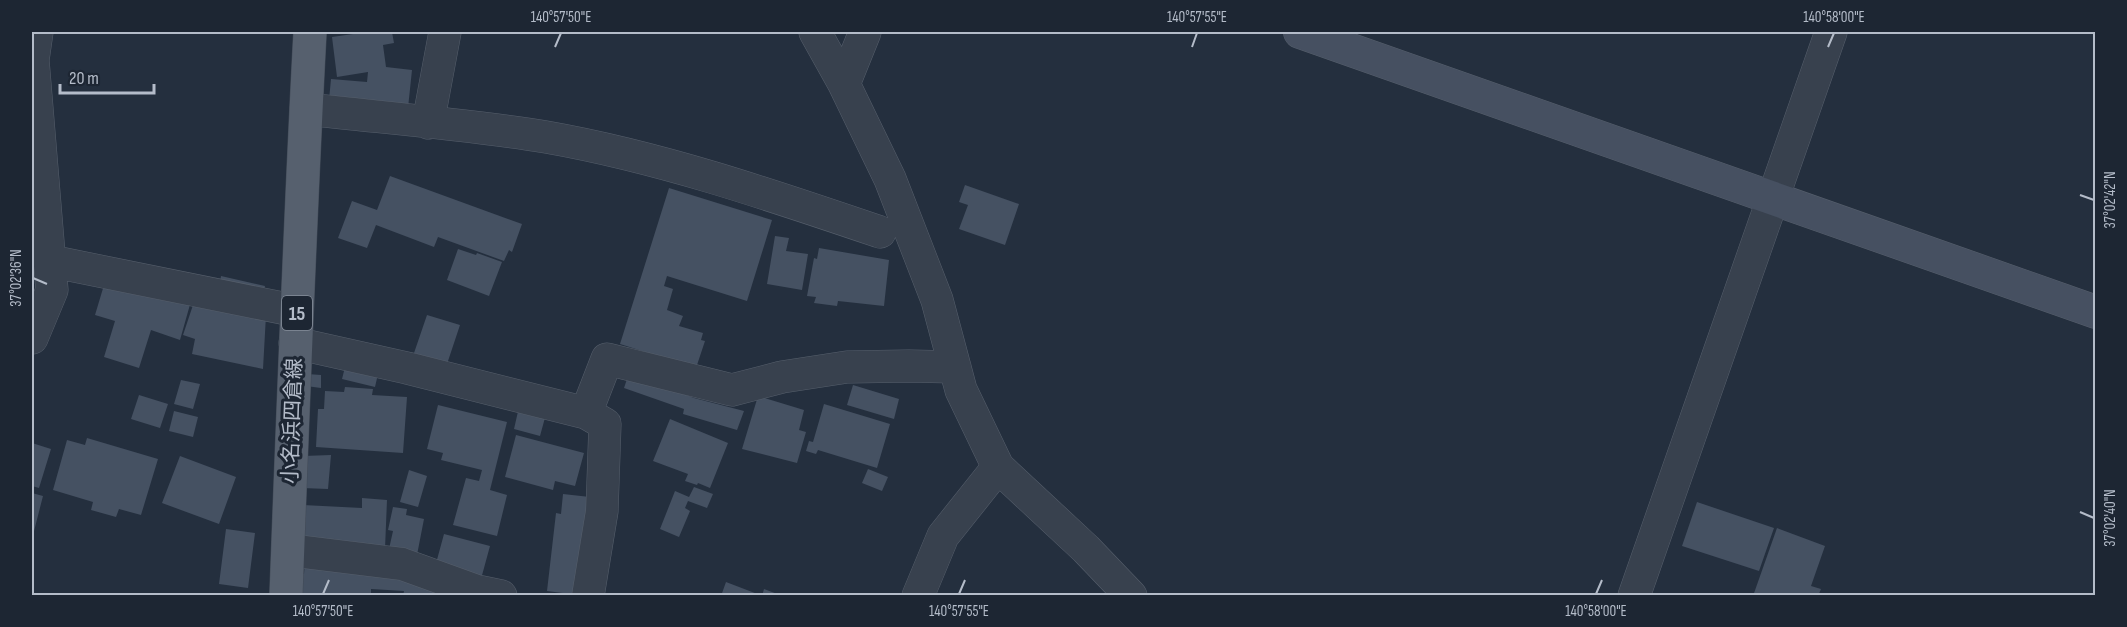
<svg xmlns="http://www.w3.org/2000/svg" width="2127" height="627" font-family="'Sofia Sans Condensed','Noto Sans JP',sans-serif">
<rect width="100%" height="100%" fill="#242f3e"/>
<path fill="#455162" d="M367,32H392L394,43L383,45L386,67L412,70L408,108L329,100L331,79L367,82L368,72L337,77L332,37Z
M390,176L522,224L512,252L509,250L504,261L438,237L434,247L376,225L367,248L338,238L352,201L377,210Z
M965,185L1019,204L1005,245L959,229L968,205L959,202Z
M669,188L772,220L747,301L667,276L664,286L673,289L667,310L683,316L679,326L703,333L701,340L705,341L696,368L620,344Z
M775,236L789,238L786,251L808,254L802,290L767,284Z
M819,248L889,260L884,306L838,301L837,306L814,303L816,297L807,296L814,258L817,259Z
M458,249L476,255L477,253L502,262L489,296L447,280Z
M107,275L191,301L180,340L151,330L139,368L104,357L115,321L95,315Z
M221,276L265,286L262,299L219,289Z
M194,302L266,315L263,369L192,354L195,339L183,335Z
M427,315L460,325L447,364L414,353Z
M345,367L378,374L375,387L342,379Z
M307,374L321,375V388L306,386Z
M628,376L647,380L694,398L744,411L737,430L683,414L684,409L624,388Z
M181,380L200,384L193,409L174,404Z
M853,385L899,399L894,419L847,405Z
M345,387L373,389L372,395L407,397L403,453L316,447L318,409H324L325,391L344,392Z
M139,395L168,404L160,428L131,419Z
M758,396L804,410L799,430L806,432L797,463L742,449Z
M824,404L890,424L877,468L818,450L816,454L806,451L809,441L813,442Z
M438,405L507,422L490,490L507,495L497,536L453,525L466,478L479,481L482,470L441,460L443,453L427,449Z
M519,407L546,414L540,436L514,429Z
M174,411L198,417L193,437L169,431Z
M670,419L728,443L710,488L698,483L697,485L685,481L688,474L653,461Z
M516,435L584,453L575,486L555,481L553,490L505,477Z
M87,438L158,459L141,515L119,509L116,517L91,510L93,502L53,490L67,440L85,445Z
M32,443L51,449L39,488L32,486Z
M331,455L328,489L302,488L303,456Z
M180,456L236,477L219,524L162,503Z
M868,469L888,477L882,491L862,483Z
M409,470L427,476L418,507L400,502Z
M694,487L713,494L707,508L688,501L685,508L690,511L679,537L660,529L675,491L689,497Z
M32,493L43,496L32,539Z
M563,494L590,497L578,595L547,591L556,513L561,514Z
M362,498L387,500L385,549L301,543L303,505L362,508Z
M1697,502L1774,528L1759,571L1682,546Z
M393,507L407,509L406,515L424,519L417,555L389,549L393,531L388,530Z
M1777,528L1825,546L1811,586L1821,589L1818,596H1753Z
M226,529L255,533L248,588L219,584Z
M444,534L490,546L481,579L435,567Z
M305,560L436,581L434,596H403L404,591L371,589V596H297L298,573L304,574Z
M726,582L760,595V596H721Z
M764,589L780,595V596H762Z"/>
<g fill="none" stroke-linecap="round" stroke-linejoin="round">
<defs>
<path id="street" d="M815,32L844,84L890,179L937,300L961,390L998,467L1086,549L1131,596
M844,84L865,32
M306,109C386,118 467,124 546,137C660,157 771,195 880,232
M428,123L445,32
M50,261L297,311
M32,338L52,290L33,60L37,32
M295,343L407,368L586,413L605,424L602,511L588,596
M586,413L607,359L732,390L782,377L847,367L909,366L955,367
M288,550L402,564L477,591L501,596
M918,596L943,536L998,467
M1634,596L1831,32"/>
<path id="secondary" d="M1300,32L2096,312"/>
<path id="primary" d="M286,596C293,407 300,219 310,32"/>
</defs>
<use href="#street" stroke="#565f6c" stroke-width="33"/>
<use href="#secondary" stroke="#565f6c" stroke-width="34"/>
<use href="#primary" stroke="#414a57" stroke-width="34"/>
<use href="#street" stroke="#38414e" stroke-width="32"/>
<use href="#secondary" stroke="#465061" stroke-width="33"/>
<use href="#primary" stroke="#56606e" stroke-width="33"/>
</g>
<path fill="none" stroke="#b4bcc9" stroke-width="2" d="M555,47L561,33M1192,47L1197,33M1828,47L1834,33M2080,195L2094,200M33,278L47,284M2080,512L2094,518M323,594L329,580M959,594L965,580M1596,594L1602,580"/>
<g text-anchor="middle" stroke-width="6" stroke-linejoin="round" paint-order="stroke">
<rect fill="#1d2633" stroke="#878f9c" stroke-width="1.5" x="282" y="296" width="30" height="34" rx="4.5"/>
<g font-size="20" font-weight="bold" fill="#b4bcc9">
<text x="297" y="320">15</text>
</g>
<g font-size="21" fill="#b4bcc9" stroke="#1d2633">
<text transform="translate(292 421) rotate(-88)" y="7">小名浜四倉線</text>
</g>
</g>
<rect width="2127" height="627" fill="none" stroke="#1d2633" stroke-width="66"/>
<path d="M60 84v9h94v-9" fill="none" stroke="#b4bcc9" stroke-width="3"/>
<text x="69" y="84" font-size="18" fill="#b4bcc9" stroke="#1d2633" stroke-width="4.5" paint-order="stroke">20 m</text>
<rect x="33" y="33" width="2061" height="561" fill="none" stroke="#b4bcc9" stroke-width="2"/>
<g font-size="15" text-anchor="middle" fill="#b4bcc9">
<text x="561" y="22">140°57'50"E</text>
<text x="1197" y="22">140°57'55"E</text>
<text x="1834" y="22">140°58'00"E</text>
<text transform="translate(2110 200) rotate(-90)" y="5">37°02'42"N</text>
<text transform="translate(16 278) rotate(-90)" y="5">37°02'36"N</text>
<text transform="translate(2110 518) rotate(-90)" y="5">37°02'40"N</text>
<text x="323" y="616">140°57'50"E</text>
<text x="959" y="616">140°57'55"E</text>
<text x="1596" y="616">140°58'00"E</text>
</g>
</svg>
